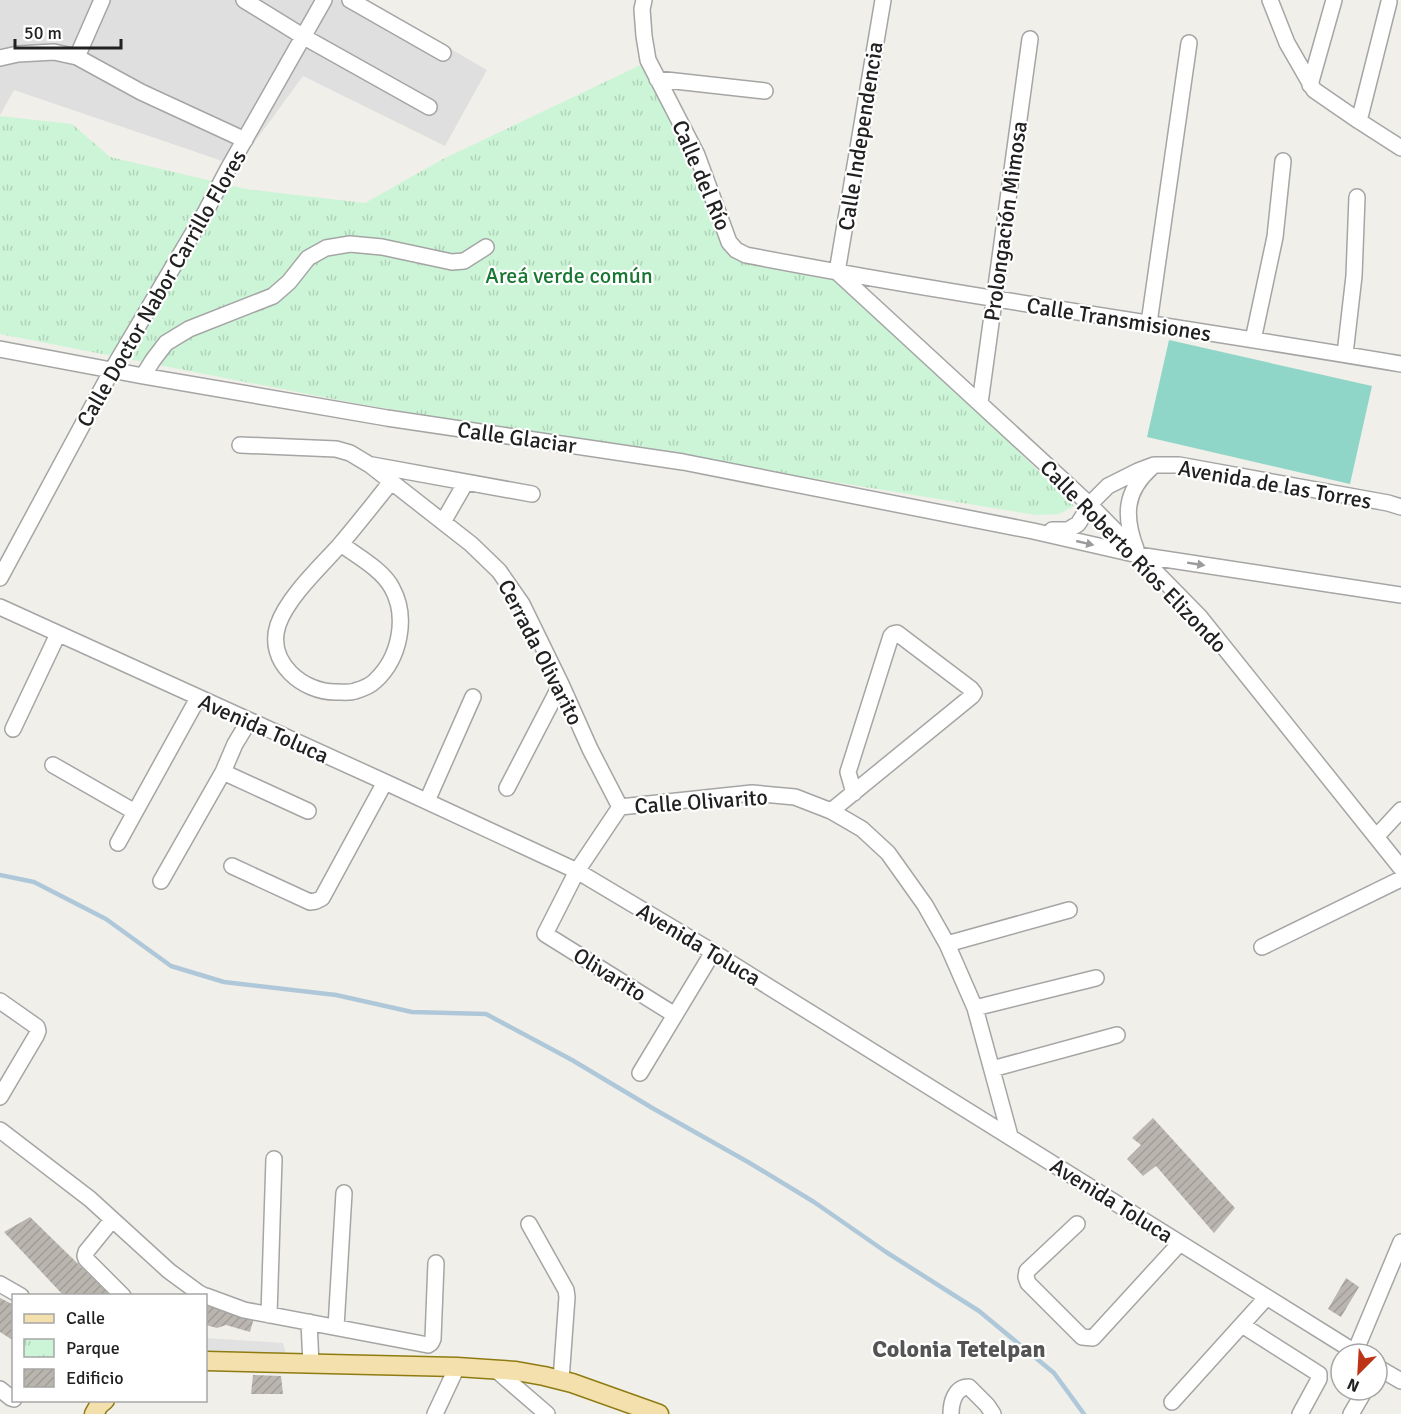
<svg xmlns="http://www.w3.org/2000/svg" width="1401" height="1414" font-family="Signika,sans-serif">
<defs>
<pattern id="park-tufts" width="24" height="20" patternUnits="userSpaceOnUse" patternTransform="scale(1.5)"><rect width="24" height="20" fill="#ccf5d7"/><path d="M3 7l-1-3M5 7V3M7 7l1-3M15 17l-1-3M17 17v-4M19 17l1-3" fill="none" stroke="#afd2b8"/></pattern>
<pattern id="building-hatch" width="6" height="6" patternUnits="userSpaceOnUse" patternTransform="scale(1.5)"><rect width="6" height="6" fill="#bab6af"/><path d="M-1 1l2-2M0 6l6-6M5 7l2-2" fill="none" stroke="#a09c96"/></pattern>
</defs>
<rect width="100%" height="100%" fill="#f1efe9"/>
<path fill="#dfdfdf" d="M0,0H367L487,70L445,146L303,76L237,166L14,90L0,115Z"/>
<path fill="url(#park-tufts)" d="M645,63L736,250L837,272L1074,506L1059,514L1036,515L359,404L0,334V116L72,124L110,157L246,189L365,203L443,159Z"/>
<path fill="#90d6c8" d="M1169,340L1372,386L1350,484L1147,437Z"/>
<path fill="#e1e1e1" d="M206,1338L283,1343L287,1357L206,1354Z"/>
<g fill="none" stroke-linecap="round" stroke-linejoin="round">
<path stroke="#afc8d9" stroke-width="4.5" d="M0,875L34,882L106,919L171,966L224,982L336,995L412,1012L486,1014L572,1060L654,1109L748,1162L814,1202L886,1252L979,1311L1054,1373L1084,1414"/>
</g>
<path fill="url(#building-hatch)" d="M1153,1118L1235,1208L1214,1233L1156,1166L1143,1176L1127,1159L1141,1145L1132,1138Z
M30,1217L111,1296H64L4,1232Z
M1346,1278L1359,1287L1341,1317L1328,1309Z
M0,1298L14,1305V1341L0,1332Z
M206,1301L254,1318L250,1332L226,1325L217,1328L206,1325Z
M253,1375L281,1376L283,1394H251Z"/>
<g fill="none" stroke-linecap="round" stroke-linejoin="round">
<defs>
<path id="minor" d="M244,0L304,37L429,107
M350,0L443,53
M644,0L642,9L644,36L648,60L697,155L729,242L736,250L746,255C964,297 1183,327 1401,364
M1270,0L1287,43L1314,90L1359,121L1401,148
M77,57L102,0
M0,58L18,54L54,52L77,57L141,92L245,140
M657,79L765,91
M1310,85L1334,0
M1359,121L1389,2
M837,272L1090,505L1199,616L1401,868
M837,272L883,0
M1149,323L1189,43
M1253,340L1275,237L1283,161
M0,349L143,376L387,418L683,462L1033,531L1138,555L1401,595
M1345,354L1354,276L1357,197
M143,376L153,360L166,343L189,329L273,296L289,282L308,258L326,248L350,244L382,247L452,262L464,261L486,247
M980,403L1030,39
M240,445L336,449L350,453L370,465L471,544L499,571L522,604L561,684L590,749L620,807
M372,465L532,494
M443,522L466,482
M1052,530H1068L1078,524L1092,502L1108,486L1138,471L1154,465H1179L1388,503L1401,507
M341,544C357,556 383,570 392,588C408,617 400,658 375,681C371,685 362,689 355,691C350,693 343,692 337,692C303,693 266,662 278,625C287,598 320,567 339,546C357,525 374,503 391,482
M1136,549C1124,517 1124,492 1151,468
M0,578L112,370L206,211L228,169L324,0
M0,607L385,782L577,871L713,952L1358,1354
M13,729L58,634
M53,765L135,812
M223,772L308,811
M507,788L561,684
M427,801L473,697
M831,811L972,696L974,693L971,689L897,633L893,634L891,636L848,772L854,793
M1376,837L1401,810
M118,843L198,698
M232,866L310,902L316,901L322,898L385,782
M161,881L223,772L235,744L249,721
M947,944L1069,910
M1262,947L1401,879
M0,1001L37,1027L38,1031L36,1036L0,1097
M975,1008L1096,978
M675,1015L545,934L577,871L620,807L752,793L795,797L831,811L862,829L888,853L925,905L947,944L975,1008L1010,1136
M992,1069L1117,1035
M640,1073L713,952
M0,1130L90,1199L169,1271L199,1293L205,1296
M112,1220L86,1252L85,1256L86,1259L123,1296
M529,1224L566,1290L567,1297L561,1380
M1077,1224L1027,1271L1026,1277L1028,1283L1082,1337L1093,1338L1180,1243
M0,1284L21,1296
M206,1296L244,1310L428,1345L431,1343L433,1339L436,1263
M269,1315L274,1159
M309,1322L311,1364
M1242,1325L1319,1374V1379L1300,1414
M336,1327L344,1193
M1355,1352L1401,1242
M1377,1367L1401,1381
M496,1370L547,1414
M0,1389L11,1398L14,1399
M1172,1402L1266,1298
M435,1414L457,1367
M951,1414C951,1402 955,1387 969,1387L987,1405L993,1414
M1351,1414L1365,1390"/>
<path id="major" d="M206,1361L457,1367L516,1371L544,1376L572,1383L659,1414
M94,1414L99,1405L105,1400"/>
</defs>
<use href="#minor" stroke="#a5a5a5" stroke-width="18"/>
<use href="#major" stroke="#8e7b11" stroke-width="21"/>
<use href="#minor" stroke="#fff" stroke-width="15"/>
<use href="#major" stroke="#f3e0ac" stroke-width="18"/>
</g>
<defs><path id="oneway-solid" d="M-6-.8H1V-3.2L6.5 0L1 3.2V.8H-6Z" transform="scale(1.5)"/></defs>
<g fill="#9b9b9b">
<use href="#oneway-solid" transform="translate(1085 543) rotate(13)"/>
<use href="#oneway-solid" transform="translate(1196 564) rotate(9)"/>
</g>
<g text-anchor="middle" stroke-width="4.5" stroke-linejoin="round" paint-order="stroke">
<g font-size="22" fill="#212121" stroke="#fff">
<text transform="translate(860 136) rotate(-81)" y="8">Calle Independencia</text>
<text transform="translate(702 175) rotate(67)" y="8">Calle del Río</text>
<text transform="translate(1005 221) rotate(-82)" y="8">Prolongación Mimosa</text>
<text transform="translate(161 288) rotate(-60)" y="8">Calle Doctor Nabor Carrillo Flores</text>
<text transform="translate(1119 319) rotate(9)" y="8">Calle Transmisiones</text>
<text transform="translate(517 437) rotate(8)" y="8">Calle Glaciar</text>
<text transform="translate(1275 484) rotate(10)" y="8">Avenida de las Torres</text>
<text transform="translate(1134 556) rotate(46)" y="8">Calle Roberto Ríos Elizondo</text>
<text transform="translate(541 652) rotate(63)" y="8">Cerrada Olivarito</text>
<text transform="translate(264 728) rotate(24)" y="8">Avenida Toluca</text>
<text transform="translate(701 801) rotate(-4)" y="8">Calle Olivarito</text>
<text transform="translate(699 944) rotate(31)" y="8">Avenida Toluca</text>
<text transform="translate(610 974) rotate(32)" y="8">Olivarito</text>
<text transform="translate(1112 1200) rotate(32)" y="8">Avenida Toluca</text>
</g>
<g font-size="22" fill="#187731" stroke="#fff">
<text x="569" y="283">Areá verde común</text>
</g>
<g font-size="24" font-weight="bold" fill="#545454" stroke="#fff">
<text x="959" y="1357">Colonia Tetelpan</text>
</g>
</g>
<rect x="12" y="1294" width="195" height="108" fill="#ffffff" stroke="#a6a6a6" stroke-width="1.5"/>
<rect x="24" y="1314" width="30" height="9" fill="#f3e0ac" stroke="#a6a6a6" stroke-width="1.5"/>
<text x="66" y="1324" font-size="18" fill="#212121">Calle</text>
<rect x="24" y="1339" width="30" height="18" fill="url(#park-tufts)" stroke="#a6a6a6" stroke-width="1.5"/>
<text x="66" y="1354" font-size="18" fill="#212121">Parque</text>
<rect x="24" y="1369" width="30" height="18" fill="url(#building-hatch)" stroke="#a6a6a6" stroke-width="1.5"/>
<text x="66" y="1384" font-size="18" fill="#212121">Edificio</text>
<g transform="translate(1359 1372) rotate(204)"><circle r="28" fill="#ffffff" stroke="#a6a6a6" stroke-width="1.5"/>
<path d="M0-4.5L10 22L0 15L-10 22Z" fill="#bd3316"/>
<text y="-9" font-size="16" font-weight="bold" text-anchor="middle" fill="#212121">N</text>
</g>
<path d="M15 39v9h106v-9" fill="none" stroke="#212121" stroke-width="3"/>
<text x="24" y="39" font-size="18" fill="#212121" stroke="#ffffff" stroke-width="4.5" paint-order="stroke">50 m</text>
</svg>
